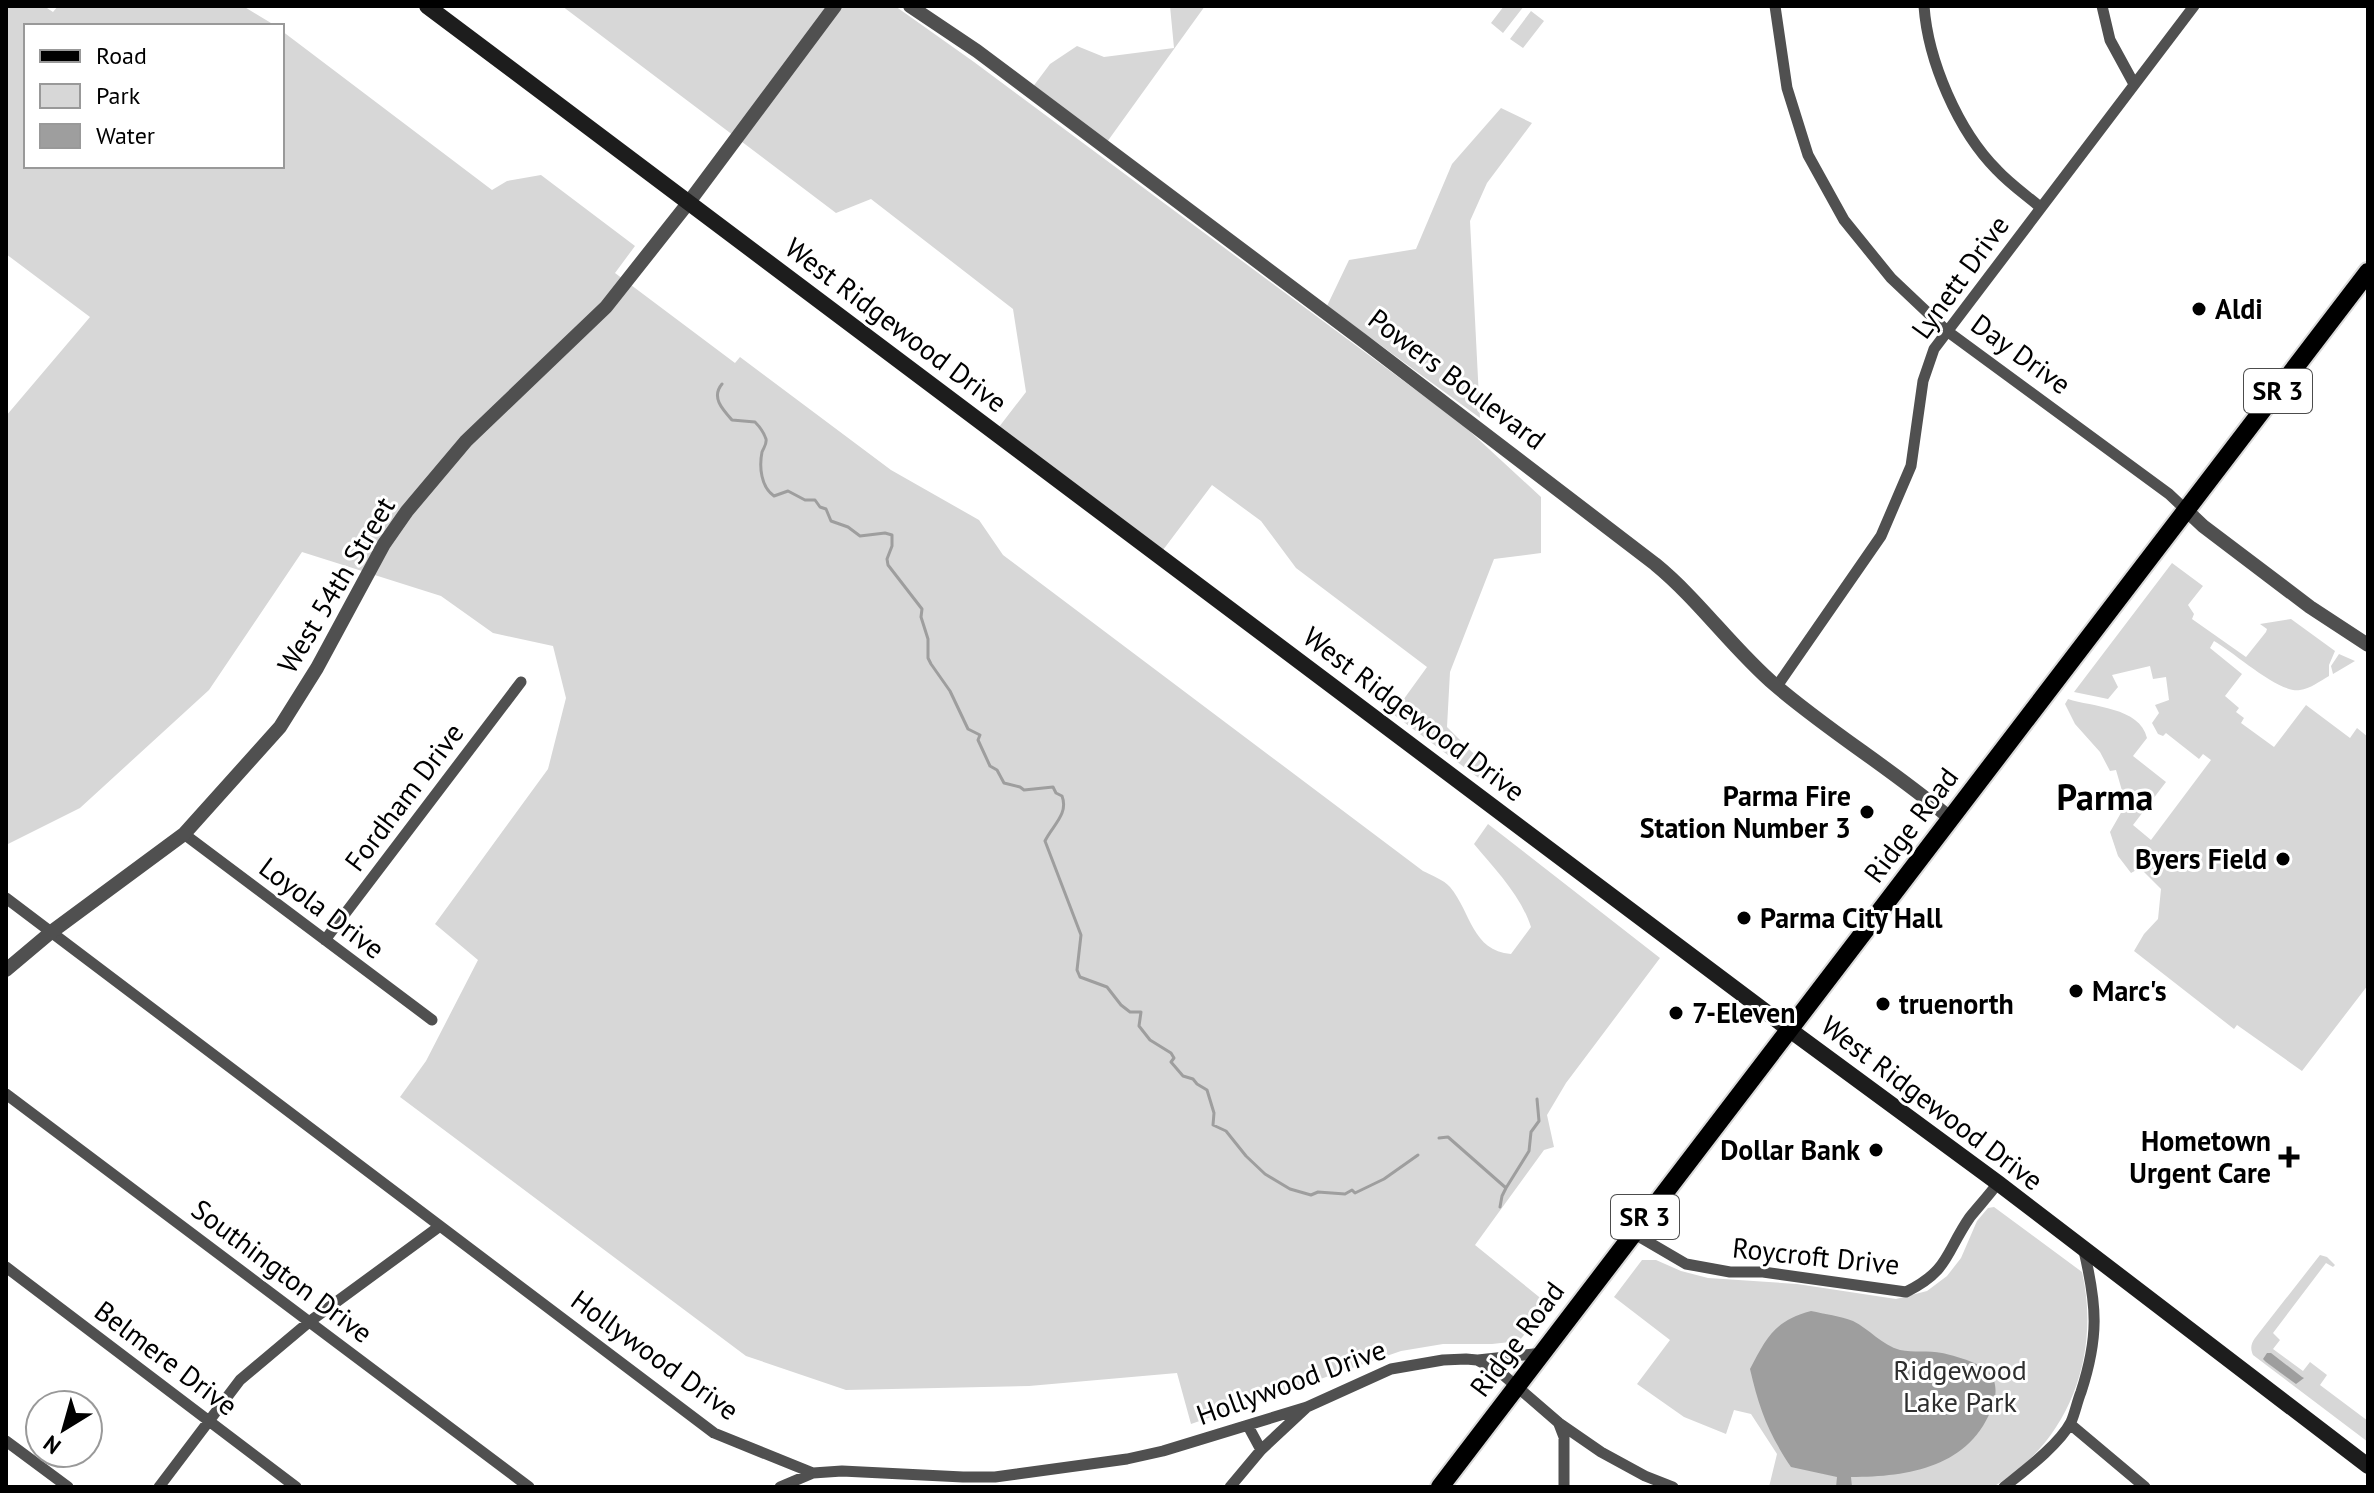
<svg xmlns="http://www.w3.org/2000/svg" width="2374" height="1493" font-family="'PT Sans',sans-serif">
<rect width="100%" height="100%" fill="#fff"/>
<path fill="#d7d7d7" d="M6,6H44L53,12L58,6H243L276,26H26V166H282V31L492,190L507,181L541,175L635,246L615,273L735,363L740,357L891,470L979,520L1003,555L1423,871C1431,875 1444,880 1450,887C1471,912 1472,951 1511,954L1531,927C1521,896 1495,869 1474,844L1488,824L1660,958L1566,1083L1547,1115L1554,1147L1544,1150L1475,1245L1549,1305L1519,1341L1492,1344H1443L1401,1351L1191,1424L1177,1373L1029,1386L846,1390L746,1356L400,1097L426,1061L478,960L435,924L548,769L566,698L553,646L493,633L441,596L302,552L209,690L80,808L6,845V416L90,317L6,254Z
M562,6H895L974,62L1463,425L1541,497V553L1494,559L1450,672L1447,727L1488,768L1480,779L1393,714L1427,667L1296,568L1261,521L1212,485L1163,550L999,427L1026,392L1013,309L871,199L836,213Z
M1170,6H1205L1107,142L1032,88L1050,64L1077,46L1104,57L1174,48Z
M1504,6H1524L1503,33L1491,23Z
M1531,11L1544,21L1523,48L1510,39Z
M1501,108L1532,123L1487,183L1470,221L1480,418L1327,306L1349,260L1416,249L1452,164Z
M2172,563L2203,586L2188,605L2194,614L2192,619L2246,657L2266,632L2267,629L2260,624L2291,619L2335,651L2329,665V676C2320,681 2310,689 2300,690C2279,694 2234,652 2214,641L2210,648L2242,674L2225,696L2239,708L2236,712L2244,718L2241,723L2274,747L2306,705L2350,738L2357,728L2368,737V985L2302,1071L2237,1025L2234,1029L2134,951L2144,934L2158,919L2161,889L2140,868L2131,873L2118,856L2110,832L2122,811L2125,801L2116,770L2110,771L2100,752L2075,724L2065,704L2068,699C2092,707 2140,707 2147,738L2133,756L2166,782L2133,825L2151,840L2211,760L2203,754L2199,759L2166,733L2163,736L2158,734L2152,723L2159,713L2155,705L2169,700L2166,677L2153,679L2150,666L2112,675L2118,687L2108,699L2074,692Z
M2339,654L2355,661L2333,674L2331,666Z
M1994,1207L2082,1272C2101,1355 2069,1443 1993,1487H1769L1777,1454L1751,1414L1734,1410L1726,1434L1684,1417L1637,1384L1670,1340L1614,1297L1642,1260H1656L1681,1271L1708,1278L1797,1284L1896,1299L1927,1291L1947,1276L1961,1258L1977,1221L1988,1208Z
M2320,1255L2327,1257L2335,1265L2333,1267L2326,1263L2273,1333L2280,1340L2273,1349L2303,1371L2310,1362L2327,1375L2320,1385L2368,1421V1442L2253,1355C2250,1348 2251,1344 2255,1338Z"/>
<path fill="#9e9e9e" d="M1811,1311C1825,1314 1840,1316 1853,1321C1869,1329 1882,1345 1900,1350C1913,1353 1929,1350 1942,1353C1955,1356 1978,1362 1988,1371C1997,1380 1997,1394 1993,1405C1971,1467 1909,1477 1851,1477L1852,1487H1836L1837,1477L1791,1467C1768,1433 1759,1408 1750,1369C1767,1337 1774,1321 1811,1311Z
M2267,1353H2271L2302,1377L2304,1378L2296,1384L2266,1362L2263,1359Z"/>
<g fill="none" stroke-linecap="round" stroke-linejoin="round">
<path stroke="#9e9e9e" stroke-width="3" d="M722,384C711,397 722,409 732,420L755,422C759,426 764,433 766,439C767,444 764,447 762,452C759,467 761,487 774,496L788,491L805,500H815L820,507L826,509L831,521L848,527L860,536L885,533L892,535V546L887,559L888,565L922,609L921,617L928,639V658L931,664L950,691L968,729L980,735L978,740L990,766L997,770L1004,783L1020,787L1024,790L1053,787L1056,793L1062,796C1069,814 1052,826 1045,841L1081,935L1077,970L1080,977L1107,987L1121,1005L1130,1012H1141L1139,1026L1150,1040L1171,1053L1174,1058L1171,1062L1183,1076L1193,1079L1197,1084L1207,1090L1214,1113L1213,1125L1226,1131L1246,1156L1265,1174L1290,1189L1311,1195L1318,1192L1345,1194L1352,1190L1355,1193L1384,1179L1418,1155
M1439,1138L1448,1137L1506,1188L1502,1196L1500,1207
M1506,1188L1529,1151L1531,1132L1539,1121L1537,1099"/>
<defs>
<path id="primary" d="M1440,1487L2368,272"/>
</defs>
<use href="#primary" stroke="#dbdbdb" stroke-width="22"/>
<path stroke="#505050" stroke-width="11" d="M1775,6L1787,88L1808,155L1844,220L1891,278L1947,331L2169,494L2186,510
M1924,6C1928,61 1958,131 1997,170C2010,184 2026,195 2040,207
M2102,6L2110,40L2134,84
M1777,686L1881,536L1911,466L1923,381L1934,349L2194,6
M184,834L432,1020
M6,898L714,1433L813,1473L842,1471L963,1477H995L1127,1459L1163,1451L1307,1407L1391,1369L1443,1360L1466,1359L1477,1360L1501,1373L1559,1423L1601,1452L1645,1476L1673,1487
M325,940L521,682
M6,1094L529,1487
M1633,1233L1686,1264L1730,1272H1763L1906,1292C1950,1270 1945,1253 1970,1217C1979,1206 1989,1195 1998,1183
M6,1267L296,1487
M1478,1360L1543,1353
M1559,1424L1564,1437V1487
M2070,1424L2145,1487
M1248,1426L1261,1450
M6,1441L68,1487
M159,1487L240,1380L309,1322L440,1226
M780,1487L813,1473
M1230,1487L1261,1450L1307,1407
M2004,1487C2024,1471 2059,1445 2071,1422C2075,1413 2077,1402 2081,1392C2099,1337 2097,1306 2084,1251"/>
<path stroke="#505050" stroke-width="14" d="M910,6L977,51L1362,340L1655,564C1699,600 1732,648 1775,685C1831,733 1895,771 1951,819
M2186,510L2203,526L2310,607L2368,645
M6,970L50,933L184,834L280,727L317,668L384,544L407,511L466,441L606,307L689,202L835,6"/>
<path stroke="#1d1d1d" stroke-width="16" d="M427,6L1790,1030L1998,1183L2368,1466"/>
<use href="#primary" stroke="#000" stroke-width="18"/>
</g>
<g fill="#000" stroke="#fff" stroke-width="3">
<circle cx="2199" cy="309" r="8"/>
<circle cx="1867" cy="812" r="8"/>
<circle cx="2283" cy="859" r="8"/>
<circle cx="1744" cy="918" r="8"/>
<circle cx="2076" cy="991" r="8"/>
<circle cx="1883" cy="1004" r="8"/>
<circle cx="1676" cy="1013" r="8"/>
<circle cx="1876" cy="1150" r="8"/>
<path d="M2285 1145h8v8h8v8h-8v8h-8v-8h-8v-8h8z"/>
</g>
<g text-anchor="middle" stroke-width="6" stroke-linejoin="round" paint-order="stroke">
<g fill="#fff" stroke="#4c4c4c" stroke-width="2">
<rect x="2244" y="369" width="68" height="44" rx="6"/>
<rect x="1611" y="1195" width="68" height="44" rx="6"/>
</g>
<g font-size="26" font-weight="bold" fill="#000">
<text x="2278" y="400">SR 3</text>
<text x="1645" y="1226">SR 3</text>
</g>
<g font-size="28" fill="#000" stroke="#fff">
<text transform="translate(1960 277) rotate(-54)" y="10">Lynett Drive</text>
<text transform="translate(896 325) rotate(37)" y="10">West Ridgewood Drive</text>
<text transform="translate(2021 354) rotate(36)" y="10">Day Drive</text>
<text transform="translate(1457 379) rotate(37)" y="10">Powers Boulevard</text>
<text transform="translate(336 585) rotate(-59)" y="10">West 54th Street</text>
<text transform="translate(1414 714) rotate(37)" y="10">West Ridgewood Drive</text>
<text transform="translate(404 797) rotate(-53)" y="10">Fordham Drive</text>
<text transform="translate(1911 825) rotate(-53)" y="10">Ridge Road</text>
<text transform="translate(322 908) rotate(37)" y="10">Loyola Drive</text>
<text transform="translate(1932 1103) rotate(37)" y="10">West Ridgewood Drive</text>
<text transform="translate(1816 1256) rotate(6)" y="10">Roycroft Drive</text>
<text transform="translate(282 1271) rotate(37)" y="10">Southington Drive</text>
<text transform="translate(1517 1339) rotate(-53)" y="10">Ridge Road</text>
<text transform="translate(655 1355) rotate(36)" y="10">Hollywood Drive</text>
<text transform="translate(166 1358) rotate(37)" y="10">Belmere Drive</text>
<text transform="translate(1291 1382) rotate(-20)" y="10">Hollywood Drive</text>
</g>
<g font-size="28" font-weight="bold" fill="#000" stroke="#fff" text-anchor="start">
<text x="2215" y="319">Aldi</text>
<text x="1851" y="806" text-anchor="end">Parma Fire<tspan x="1851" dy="32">Station Number 3</tspan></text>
<text x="2267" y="869" text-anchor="end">Byers Field</text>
<text x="1760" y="928">Parma City Hall</text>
<text x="2092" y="1001">Marc's</text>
<text x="1899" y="1014">truenorth</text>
<text x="1692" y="1023">7-Eleven</text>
<text x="2271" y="1151" text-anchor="end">Hometown<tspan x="2271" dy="32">Urgent Care</tspan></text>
<text x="1860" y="1160" text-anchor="end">Dollar Bank</text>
</g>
<g font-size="28" fill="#2e2e2e" stroke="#fff">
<text x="1960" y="1380">Ridgewood<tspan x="1960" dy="32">Lake Park</tspan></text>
</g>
<g font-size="36" font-weight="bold" fill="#000" stroke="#fff">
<text x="2105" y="810">Parma</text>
</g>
</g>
<rect width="2374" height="1493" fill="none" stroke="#000000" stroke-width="16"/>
<rect x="24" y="24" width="260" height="144" fill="#ffffff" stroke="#999999" stroke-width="2"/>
<rect x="40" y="50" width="40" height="12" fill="#000000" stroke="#999999" stroke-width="2"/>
<text x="96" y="64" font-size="24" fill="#000000">Road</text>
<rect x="40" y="84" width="40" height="24" fill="#d7d7d7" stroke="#999999" stroke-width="2"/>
<text x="96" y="104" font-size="24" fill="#000000">Park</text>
<rect x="40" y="124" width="40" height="24" fill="#9e9e9e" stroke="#999999" stroke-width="2"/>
<text x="96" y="144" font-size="24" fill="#000000">Water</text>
<g transform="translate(64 1429) rotate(217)"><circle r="38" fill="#ffffff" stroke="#999999" stroke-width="2"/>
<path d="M0-6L14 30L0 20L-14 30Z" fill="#000000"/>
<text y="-12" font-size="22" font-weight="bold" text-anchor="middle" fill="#000000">N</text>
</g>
</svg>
